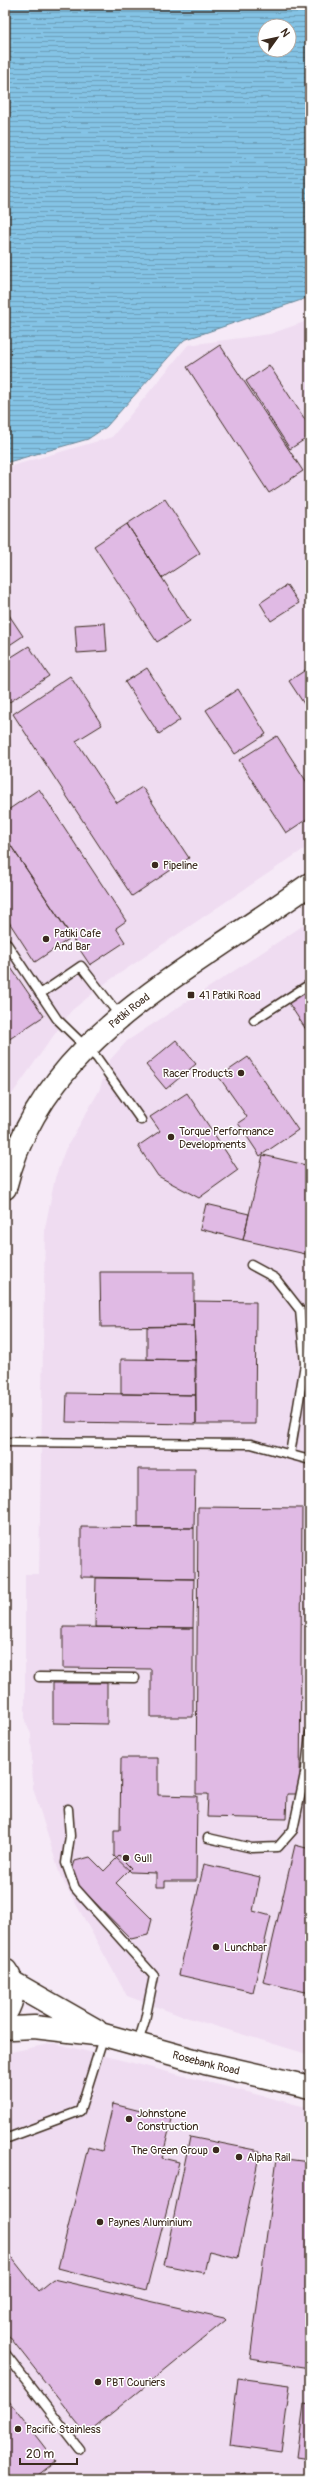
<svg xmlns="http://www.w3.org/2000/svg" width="315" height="2484" font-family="Pangolin,sans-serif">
<defs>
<pattern id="water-rules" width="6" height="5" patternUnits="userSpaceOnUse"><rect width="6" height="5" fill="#84c3e5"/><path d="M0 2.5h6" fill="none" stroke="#6d9fb9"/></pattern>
</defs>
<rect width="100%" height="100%" fill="#f6eaf7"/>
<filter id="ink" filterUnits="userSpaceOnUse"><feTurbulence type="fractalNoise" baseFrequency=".025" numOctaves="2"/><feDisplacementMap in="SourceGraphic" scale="8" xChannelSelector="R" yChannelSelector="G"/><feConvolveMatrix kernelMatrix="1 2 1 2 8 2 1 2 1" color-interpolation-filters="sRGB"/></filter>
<g filter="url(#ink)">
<path fill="#efdcf1" d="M310,320V845L107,982L71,1011L5,1104V468L112,437L188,345L270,334Z
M310,921V2055L179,2015L127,1996L60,1875L33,1788L31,1734L25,1721V1574H39L45,1228L55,1178L65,1150L99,1091L109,1061L127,1041Z
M54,2043L310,2108V2479H5V2056L11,2052Z"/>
<path fill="url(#water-rules)" stroke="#678695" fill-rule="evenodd" d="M5,5H310V297L184,340L106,427L88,439L5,463ZM265,26H289V50H265Z"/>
<path fill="#e0bae4" stroke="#3b2a1e" d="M220,345L303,471L269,493L187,367Z
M269,365L310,427V436L290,449L246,381Z
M165,499L200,553L162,578L127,524Z
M127,524L190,621L157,642L94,546Z
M287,585L299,603L271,621L260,603Z
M5,609L23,636L5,648Z
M105,623L107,651L77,653L75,625Z
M29,646L49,676L5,705V661Z
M310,667V713L289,681Z
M147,668L180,720L159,734L125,682Z
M70,676L102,725L76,741L117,803L142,787L189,858L132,896L13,714Z
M238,689L266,734L235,754L206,710Z
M277,736L310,787V817L286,833L239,760Z
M39,789L126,921L116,928L125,942L90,965L5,837V812Z
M5,837L72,937L35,962L5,916Z
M5,959L44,1016L5,1042Z
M310,987V1024L305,1028L288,1002Z
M310,1024V1035L305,1028Z
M176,1040L196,1064L166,1089L146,1065Z
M248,1057L298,1130L260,1156L238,1123L247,1117L219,1077Z
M187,1093L238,1170L199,1198L158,1176L138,1146L160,1131L150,1117Z
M263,1155L310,1166V1255L243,1240Z
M206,1204L249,1214L243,1240L200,1229Z
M100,1272H194V1326L101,1327Z
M194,1301L256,1302L255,1424H196Z
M194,1326L196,1360L147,1359V1327Z
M121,1359L196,1360V1395L121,1394Z
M67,1393L196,1395V1424L66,1422Z
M138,1469H195L194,1528H138Z
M198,1507L302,1508L300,1794H287L286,1819L207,1817L208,1794H196Z
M81,1527L194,1528V1579L81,1577Z
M96,1578L194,1579L193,1628L95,1627Z
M63,1627L193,1628V1717H151V1669L63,1668Z
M53,1683H107V1724L53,1723Z
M121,1758H158V1795L197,1796L196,1881H165V1887H156V1873L131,1872L114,1856V1830H120Z
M295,1845L310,1849V1993L263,1982Z
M119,1856L131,1868L116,1883L152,1919L148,1935L131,1939L70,1877L75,1861L90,1857L104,1871Z
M204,1864L260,1877L253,1911L271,1916L253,1992L179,1975Z
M113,2104L172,2119L162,2158L179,2162L146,2291L58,2268L88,2147L102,2151Z
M190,2137L260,2151L238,2258L209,2251L204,2273L164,2265Z
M277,2158L310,2162V2368L250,2359Z
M5,2249L38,2291L53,2279L224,2318L226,2320L86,2434L5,2331Z
M238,2378L290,2385L281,2452L230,2445Z
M5,2396L56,2462L34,2479H8L5,2475Z
M304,2404L310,2405V2459L297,2457Z
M246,2473L248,2479H222Z"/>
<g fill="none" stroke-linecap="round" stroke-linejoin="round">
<defs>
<path id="service" d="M5,941L57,1019L97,1058L141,1120
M40,994L81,966L119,1015
M254,1020L310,984
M251,1265L275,1278L300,1310L305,1364L290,1454
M5,1442L251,1444L310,1460
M39,1677L135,1678
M68,1809L70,1836L66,1863L75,1888L154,1976L145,2020L138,2043
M208,1838L252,1848L278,1847L293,1830L306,1769L310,1733
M5,2139L80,2111L104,2035
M5,2353L79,2449"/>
<g id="secondary">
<path id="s1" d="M5,1188C32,1076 120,1012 210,952C243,930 277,907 310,884"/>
<path d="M12,1982L96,2030"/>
<path d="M5,2014C14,2001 16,1984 6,1971"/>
<path id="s2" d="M5,2025L12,2028L34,2027L104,2035L205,2063L310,2087"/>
</g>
</defs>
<use href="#service" stroke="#3b2a1e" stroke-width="11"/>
<use href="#secondary" stroke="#3b2a1e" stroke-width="25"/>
<use href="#service" stroke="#fff" stroke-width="8"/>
<use href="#secondary" stroke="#fff" stroke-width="22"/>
</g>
</g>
<g fill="#3b2a1e" stroke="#fff" stroke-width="1.5">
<circle cx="155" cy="865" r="4"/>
<circle cx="46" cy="939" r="4"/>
<rect x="187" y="991" width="8" height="8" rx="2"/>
<circle cx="241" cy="1073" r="4"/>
<circle cx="171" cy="1137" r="4"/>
<circle cx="126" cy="1858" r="4"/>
<circle cx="216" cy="1947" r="4"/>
<circle cx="129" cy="2119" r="4"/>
<circle cx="216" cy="2150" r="4"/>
<circle cx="239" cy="2157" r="4"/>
<circle cx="100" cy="2222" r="4"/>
<circle cx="98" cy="2382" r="4"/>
<circle cx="18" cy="2429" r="4"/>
</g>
<g text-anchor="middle" stroke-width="3" stroke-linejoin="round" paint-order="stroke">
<g font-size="11" fill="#3b2a1e" stroke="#fff" text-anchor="start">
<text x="163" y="869">Pipeline</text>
<text x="54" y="937">Patiki Cafe<tspan x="54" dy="13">And Bar</tspan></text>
<text x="199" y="999">41 Patiki Road</text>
<text x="233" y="1077" text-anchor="end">Racer Products</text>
<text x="179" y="1135">Torque Performance<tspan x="179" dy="13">Developments</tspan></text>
<text x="134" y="1862">Gull</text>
<text x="224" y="1951">Lunchbar</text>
<text x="137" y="2117">Johnstone<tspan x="137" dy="13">Construction</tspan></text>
<text x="208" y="2154" text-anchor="end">The Green Group</text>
<text x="247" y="2161">Alpha Rail</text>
<text x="108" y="2226">Paynes Aluminium</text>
<text x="106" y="2386">PBT Couriers</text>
<text x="26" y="2433">Pacific Stainless</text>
</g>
<g font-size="11" fill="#3b2a1e" stroke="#fff">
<text dy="4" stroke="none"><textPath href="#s1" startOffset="221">Patiki Road</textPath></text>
<text dy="4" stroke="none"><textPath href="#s2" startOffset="206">Rosebank Road</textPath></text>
</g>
</g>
<rect width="315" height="2484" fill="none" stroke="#fff" stroke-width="20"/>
<rect x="10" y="10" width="295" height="2464" fill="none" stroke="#3b2a1e" stroke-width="1.5" filter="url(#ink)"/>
<g transform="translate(277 38) rotate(57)"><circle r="19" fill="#ffffff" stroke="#b1aaa5"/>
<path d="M0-3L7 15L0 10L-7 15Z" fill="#3b2a1e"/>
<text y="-6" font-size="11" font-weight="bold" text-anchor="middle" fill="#3b2a1e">N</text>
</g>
<path d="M20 2458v6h57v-6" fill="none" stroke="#3b2a1e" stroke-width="2"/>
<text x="26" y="2458" font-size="12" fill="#3b2a1e" stroke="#ffffff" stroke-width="3" paint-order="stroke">20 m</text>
</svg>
